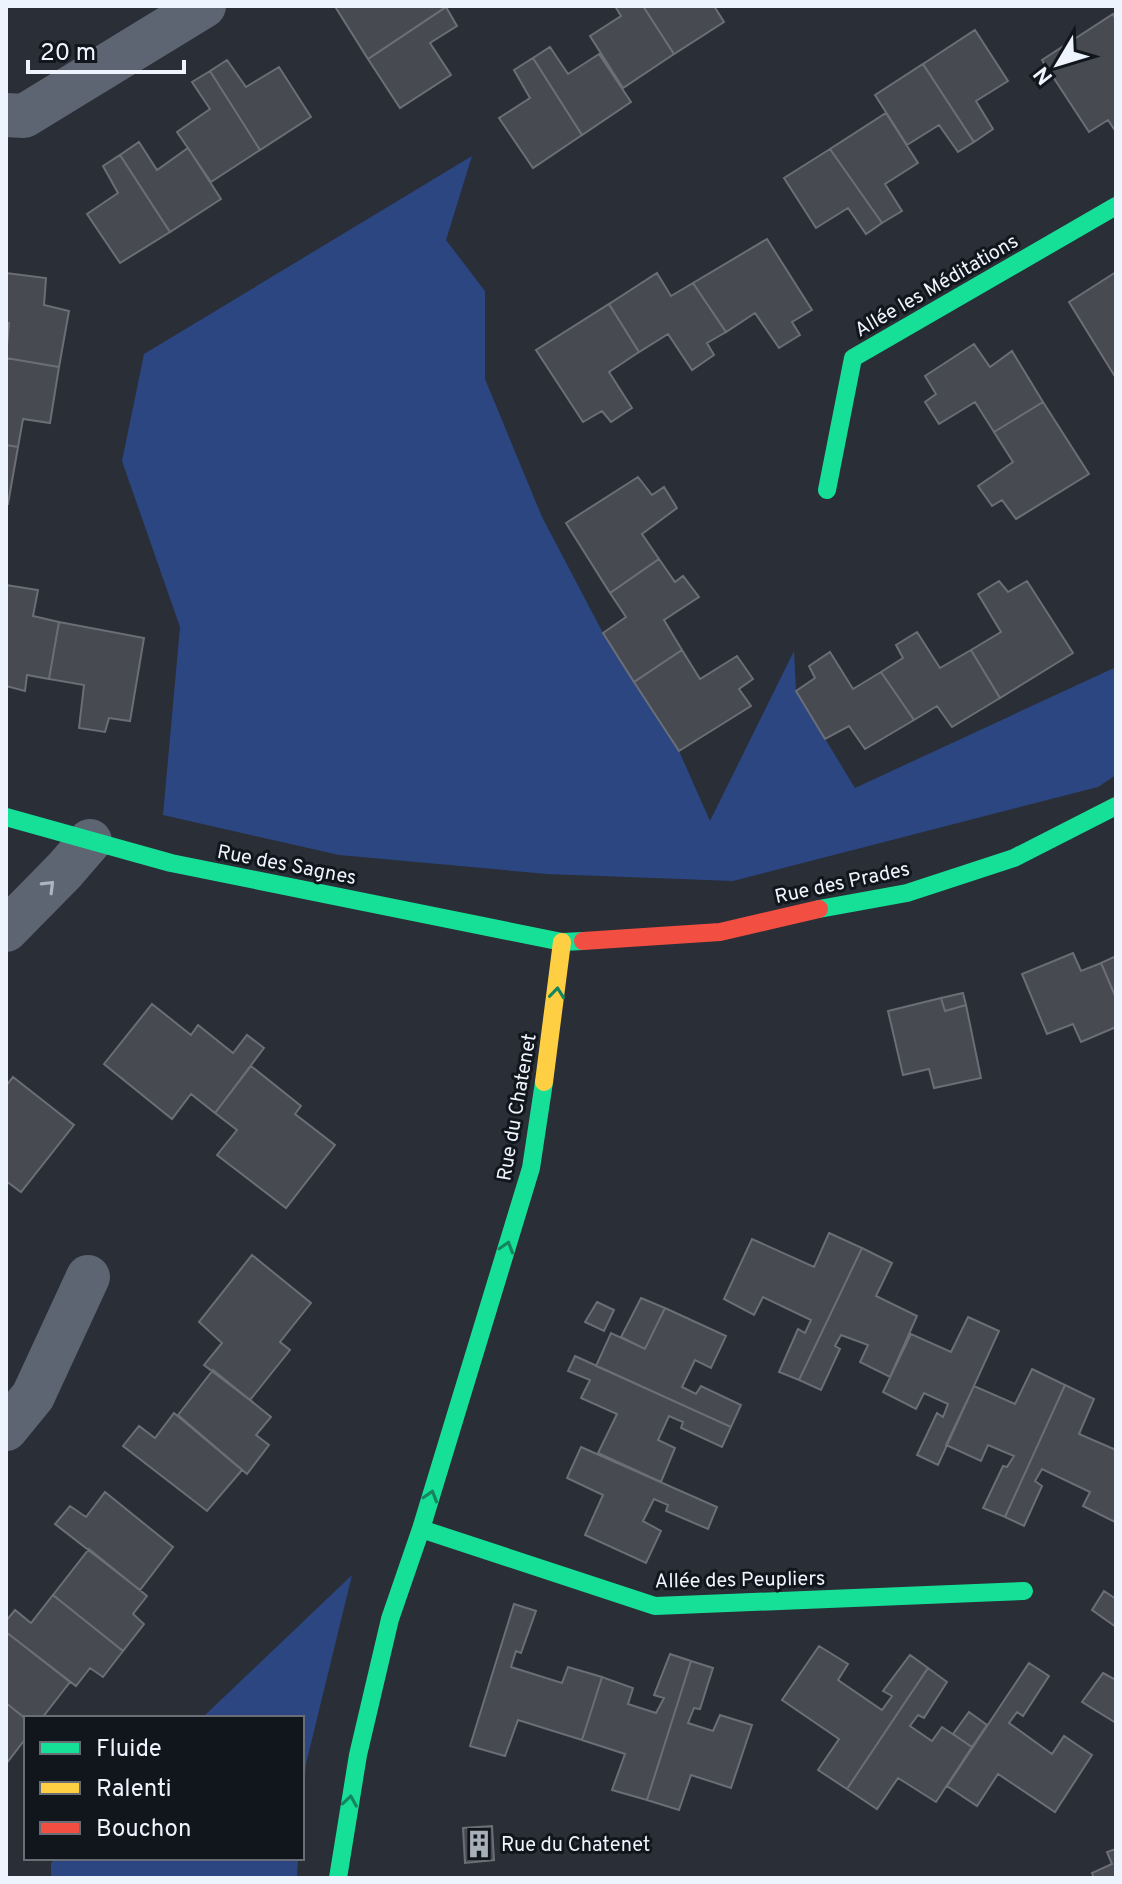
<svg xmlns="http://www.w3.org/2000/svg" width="1122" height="1884" font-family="Overpass,sans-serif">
<rect width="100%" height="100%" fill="#2a2e36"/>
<path fill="#2b4681" d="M472,156L446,240L485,291V379L542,517L603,633L679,751L710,821L794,651L796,691L855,788L1116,667V775L1098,787L733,881L547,874L339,855L163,815L180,627L122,461L144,354Z
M352,1575L306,1764L302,1816V1718H202Z
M56,1858H298L297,1878H51V1863Z"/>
<path fill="#474a51" stroke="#6b6e76" stroke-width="2" d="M339,6H445L446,7L368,59L336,8Z
M615,6H643L674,54L623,88L590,36L621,16Z
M643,6H714L724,22L674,54Z
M446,7L457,26L430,43L451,75L400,108L368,59Z
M1113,14L1116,20V132L1108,120L1089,132L1042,60Z
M975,30L1008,81L976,101L993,129L974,142L923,64Z
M550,47L568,74L599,54L631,102L582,135L533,58Z
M533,58L582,135L533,168L499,118L530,98L514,70Z
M227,60L246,87L279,67L311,117L260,150L210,71Z
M923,64L974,142L958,152L939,125L907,145L875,95Z
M210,71L260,150L211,182L177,132L210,109L192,82Z
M886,113L918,163L885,184L902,211L882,223L830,149Z
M139,142L157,170L188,148L221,199L170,232L120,155Z
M830,149L882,223L866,234L848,208L816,228L784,178Z
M120,155L170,232L120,263L87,214L118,193L103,166Z
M767,239L812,310L792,322L800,335L779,348L755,313L726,332L693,283Z
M1116,272V373L1114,375L1069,302Z
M6,273L46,278L44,305L69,311L59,367L6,358L9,323H6Z
M657,273L671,296L693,283L726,332L707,343L714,355L692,370L668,334L639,352L609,304Z
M609,304L639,352L609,372L632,408L611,422L602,411L583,422L536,350Z
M974,344L990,367L1012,351L1043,402L994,432L975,402L939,424L925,402L936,394L925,376Z
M6,358L59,367L50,423L23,419L18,447L6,445Z
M1043,402L1089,474L1016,519L1002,500L992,506L978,486L1013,462L994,432Z
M6,445L18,447L8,504H6Z
M638,477L652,495L664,487L677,508L642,534L659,559L610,593L566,523Z
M659,559L675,582L683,576L699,597L664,620L682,650L634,682L603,633L626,617L610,593Z
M999,581L1008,592L1027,581L1073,653L1000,698L971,650L1001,632L978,594Z
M6,585L38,590L33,616L59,622L49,679L27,675L25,691L6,686Z
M59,622L144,638L130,721L109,718L105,732L79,728L84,685L49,679Z
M917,632L940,668L971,650L1000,698L952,727L937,706L914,720L881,672L903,658L896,645Z
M682,650L700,679L737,656L753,679L739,689L751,706L679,751L634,682Z
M830,652L853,689L881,672L914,720L865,749L849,726L825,739L796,691L815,678L809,666Z
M1073,953L1081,971L1101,963L1116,998V1027L1081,1042L1073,1024L1047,1034L1022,974Z
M1116,956V998L1101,963Z
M963,993L966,1005L945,1011L941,998Z
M941,998L945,1011L966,1005L981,1078L934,1088L929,1069L903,1075L888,1011Z
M152,1004L191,1035L198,1025L233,1053L247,1035L264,1048L215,1113L191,1094L172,1119L104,1064Z
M251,1066L301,1106L295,1114L335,1145L286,1208L217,1155L237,1130L215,1113Z
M13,1077L74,1125L21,1192L6,1181V1086Z
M829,1233L862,1248L799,1380L779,1372L798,1329L805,1333L811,1320L763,1297L754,1315L724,1299L752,1239L814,1267Z
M862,1248L892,1263L876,1296L917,1316L890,1377L860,1362L868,1345L841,1335L835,1346L840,1349L821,1390L799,1380Z
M252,1255L311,1303L280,1342L290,1350L250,1400L204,1365L222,1343L199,1322Z
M641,1298L665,1308L645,1349L621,1337Z
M597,1302L614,1310L604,1331L585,1322Z
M665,1308L726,1336L711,1368L695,1360L682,1387L696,1394L701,1386L741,1405L731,1427L596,1366L611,1333L645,1349Z
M968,1317L999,1331L938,1465L917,1455L937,1413L943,1417L948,1404L924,1393L916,1409L883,1392L911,1334L951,1352Z
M575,1356L731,1427L722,1447L681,1428L683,1422L669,1416L658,1440L675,1448L661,1482L598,1453L617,1414L581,1398L590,1380L568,1371Z
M1032,1369L1065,1385L1005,1517L983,1508L1003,1466L1007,1467L1014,1456L988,1445L981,1461L946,1445L974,1386L1015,1404Z
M213,1370L271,1417L256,1435L269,1445L247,1474L178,1415Z
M1065,1385L1094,1399L1079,1434L1116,1450V1518L1115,1522L1083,1506L1090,1492L1042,1469L1035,1481L1042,1486L1024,1526L1005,1517Z
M174,1413L242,1470L207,1511L123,1446L139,1426L155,1438Z
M581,1447L717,1507L708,1529L666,1511L668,1505L654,1499L643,1521L661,1531L646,1563L585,1535L603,1495L567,1478Z
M105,1492L173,1547L140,1590L55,1524L70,1506L86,1517Z
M89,1549L147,1596L133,1614L144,1624L123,1651L53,1595Z
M1104,1591L1116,1599V1627L1092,1610Z
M53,1595L123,1651L103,1677L90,1668L76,1686L6,1632V1621L15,1610L31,1623Z
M514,1604L536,1611L521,1653L516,1651L511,1667L562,1683L568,1667L602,1677L582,1740L518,1720L505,1756L470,1746Z
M6,1632L70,1682L42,1718L26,1719L6,1703Z
M819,1646L848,1664L838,1680L882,1710L892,1696L883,1691L910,1655L928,1668L847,1789L818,1770L839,1739L782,1700Z
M670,1654L691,1661L647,1800L612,1790L625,1754L582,1740L602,1677L633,1688L628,1704L656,1713L664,1698L654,1695Z
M691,1661L713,1668L700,1709L694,1708L688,1723L713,1731L720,1715L752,1725L731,1788L691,1775L679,1810L647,1800Z
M1029,1663L1049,1676L1023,1716L1017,1712L1009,1723L1052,1754L1064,1736L1092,1755L1055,1812L998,1774L977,1806L947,1786Z
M928,1668L947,1682L924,1718L918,1715L910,1726L932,1741L942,1727L972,1747L936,1802L898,1778L877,1809L847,1789Z
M1103,1673L1116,1680V1723L1082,1702Z
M6,1703L26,1719V1738L6,1764Z
M969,1712L987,1725L972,1747L953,1734Z
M492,1826L494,1860L465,1863L463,1828Z
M1116,1849V1878H1094L1092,1873L1112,1864L1107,1852Z"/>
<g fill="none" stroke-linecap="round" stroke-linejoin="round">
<path stroke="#5d6573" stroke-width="44" d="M6,115L24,116L204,6
M6,930L65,870L90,841
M6,1429L33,1396L88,1277"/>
<path stroke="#16e098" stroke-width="18" d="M827,490L853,358L1116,206
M6,817L171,863L562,942L583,941
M819,909L907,893L1014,858L1116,806
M421,1529L655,1606L1024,1591
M338,1878L358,1755L390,1619L421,1529L531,1168L544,1082"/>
<path stroke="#ffcf43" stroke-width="18" d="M544,1082L562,942"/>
<path stroke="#f24e42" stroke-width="18" d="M583,941L720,932L819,909"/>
</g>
<defs><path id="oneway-chevron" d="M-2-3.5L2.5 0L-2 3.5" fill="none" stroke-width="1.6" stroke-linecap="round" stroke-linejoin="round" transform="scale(2)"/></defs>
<use stroke="#adb4bf" href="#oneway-chevron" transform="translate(49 886) rotate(-45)"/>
<g stroke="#148560">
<use href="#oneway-chevron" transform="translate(557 993) rotate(-84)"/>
<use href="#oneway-chevron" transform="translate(507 1247) rotate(-73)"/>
<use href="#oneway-chevron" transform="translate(431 1496) rotate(-73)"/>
<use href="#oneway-chevron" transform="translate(350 1801) rotate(-81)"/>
</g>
<defs>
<symbol id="building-bare" viewBox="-9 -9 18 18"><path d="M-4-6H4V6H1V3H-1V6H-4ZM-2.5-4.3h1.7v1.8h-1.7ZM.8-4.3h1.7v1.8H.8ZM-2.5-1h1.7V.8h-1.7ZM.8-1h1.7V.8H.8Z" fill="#a9afb8" stroke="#11151c" stroke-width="2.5" paint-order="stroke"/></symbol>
</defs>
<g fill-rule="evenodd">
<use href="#building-bare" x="459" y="1824" width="40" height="40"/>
</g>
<g text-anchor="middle" stroke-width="6" stroke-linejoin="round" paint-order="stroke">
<g font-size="20" fill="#eef4fe" stroke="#11151c">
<text transform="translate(936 285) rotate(-30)" y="7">Allée les Méditations</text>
<text transform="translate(287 864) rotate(11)" y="7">Rue des Sagnes</text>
<text transform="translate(842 882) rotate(-12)" y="7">Rue des Prades</text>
<text transform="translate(516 1107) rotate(-80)" y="7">Rue du Chatenet</text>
<text transform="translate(740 1579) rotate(-1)" y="7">Allée des Peupliers</text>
</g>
<g font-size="20" fill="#eef4fe" stroke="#11151c" text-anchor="start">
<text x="501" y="1851">Rue du Chatenet</text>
</g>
</g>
<rect width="1122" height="1884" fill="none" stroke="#eef4fe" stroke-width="16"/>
<rect x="24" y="1716" width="280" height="144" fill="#11151c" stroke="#696e76" stroke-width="2"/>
<rect x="40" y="1742" width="40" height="12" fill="#16e098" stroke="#696e76" stroke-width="2"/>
<text x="96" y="1756" font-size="24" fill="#eef4fe">Fluide</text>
<rect x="40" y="1782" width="40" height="12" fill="#ffcf43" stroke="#696e76" stroke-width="2"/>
<text x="96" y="1796" font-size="24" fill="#eef4fe">Ralenti</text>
<rect x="40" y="1822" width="40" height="12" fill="#f24e42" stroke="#696e76" stroke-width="2"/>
<text x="96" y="1836" font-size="24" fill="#eef4fe">Bouchon</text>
<g transform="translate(1058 64) rotate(232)" stroke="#11151c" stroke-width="6" paint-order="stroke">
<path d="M0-6L14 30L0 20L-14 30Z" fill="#eef4fe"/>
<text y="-12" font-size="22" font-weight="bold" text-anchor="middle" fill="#eef4fe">N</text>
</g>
<path d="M28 60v12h156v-12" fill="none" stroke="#eef4fe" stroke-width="4"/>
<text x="40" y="60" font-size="24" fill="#eef4fe" stroke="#11151c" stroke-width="6" paint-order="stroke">20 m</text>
</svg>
